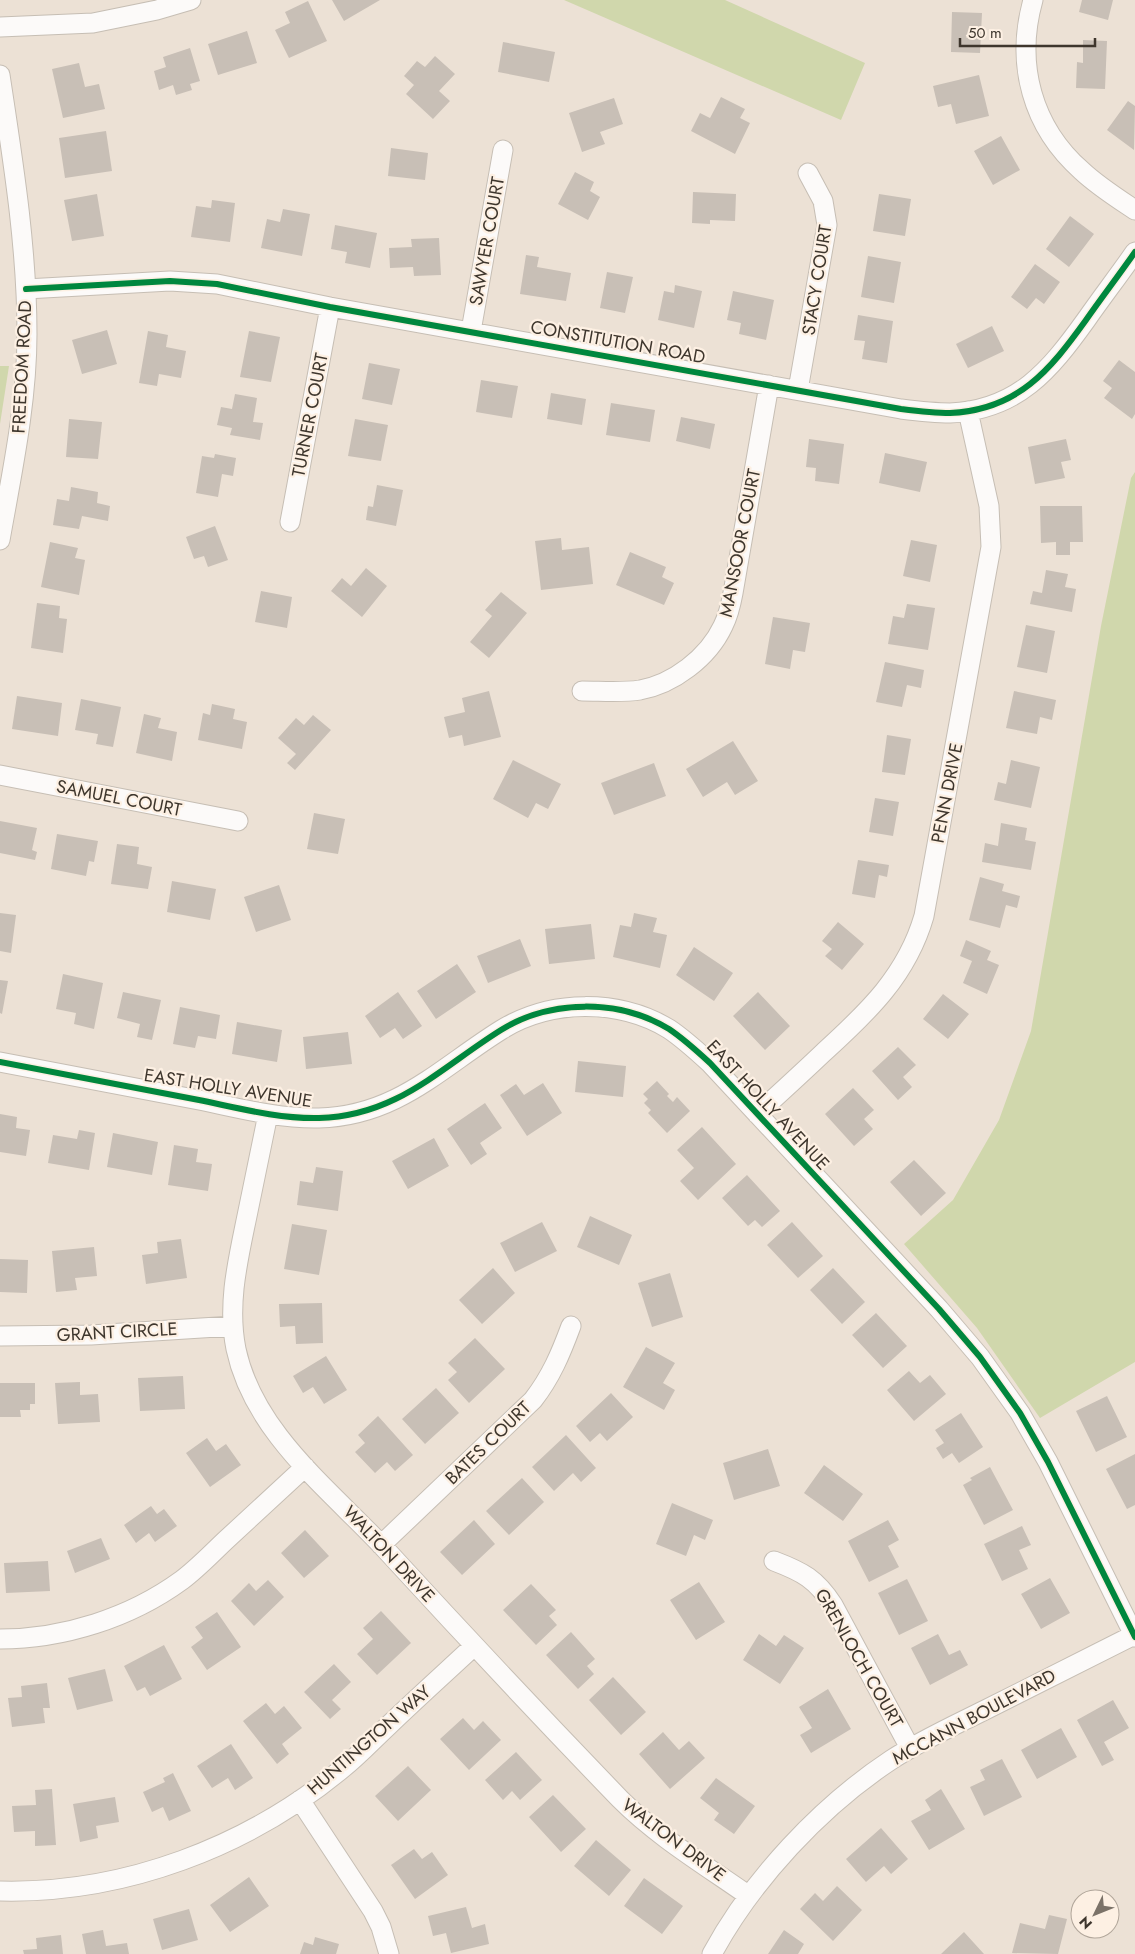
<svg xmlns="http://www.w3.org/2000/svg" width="1135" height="1954" font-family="Jost,sans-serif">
<rect width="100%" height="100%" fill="#ece1d5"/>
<path fill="#d0d7ac" d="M564,0H725L865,63L841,120Z
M0,366H9L0,424Z
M1135,472V1362L1040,1418L977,1328L904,1244L953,1200L999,1120L1031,1031L1101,626L1131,478Z"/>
<path fill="#c8bfb6" d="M332,0H380L344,21Z
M1082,0H1113L1108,20L1079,12Z
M308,1L327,41L289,58L275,30L290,23L285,12Z
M952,12L982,13L980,53L951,52Z
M247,31L257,63L218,75L208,44Z
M1083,40L1107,41L1105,89L1076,88L1077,62L1083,63Z
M503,42L555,52L549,82L498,72Z
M190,48L200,81L190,84L192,90L176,95L173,85L159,90L154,71L166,67L163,57Z
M435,56L455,74L439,91L450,101L433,119L406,94L414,85L404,76L417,61L425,67Z
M79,63L85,87L99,84L105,109L63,118L52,69Z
M979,75L989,116L956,124L951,104L938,107L933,86Z
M721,97L745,109L740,118L750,123L735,154L691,131L700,113L710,118Z
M614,98L623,124L600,132L605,144L582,152L569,113Z
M1128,101L1135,106L1134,150L1107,130Z
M106,131L112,171L65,178L59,138Z
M1001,136L1020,170L993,185L974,151Z
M391,148L428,153L425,180L388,176Z
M575,172L594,182L590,191L600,197L588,220L558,204Z
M693,192L736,194L735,221L710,220V224L692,223Z
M97,194L104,236L72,241L64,200Z
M879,194L911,199L905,236L873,231Z
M212,200L235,203L230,242L191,237L196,206L211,208Z
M283,209L310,214L302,256L261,248L267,219L280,222Z
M1070,216L1094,234L1069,267L1046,249Z
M335,225L377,233L370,268L345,263L347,252L331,249Z
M439,238L441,275L414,276L413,267L390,268L389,248L412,247L411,239Z
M526,255L539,257L537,267L571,273L566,301L520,294Z
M868,256L901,262L894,303L861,297Z
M1035,264L1060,282L1044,304L1036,298L1027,309L1011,297Z
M607,272L633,277L625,313L600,308Z
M675,285L702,291L694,328L658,320L664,291L674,293Z
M733,291L774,300L766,340L739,334L741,323L727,320Z
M858,315L893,321L887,363L862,359L865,341L854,340Z
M992,326L1004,351L968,368L956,344Z
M107,330L117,364L82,374L72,340Z
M148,331L168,335L166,347L186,351L181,378L159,374L157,386L139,383Z
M249,331L280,337L271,382L240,377Z
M1119,360L1135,372V414L1132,419L1104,398L1112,388L1103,381Z
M369,363L400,369L392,405L362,399Z
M481,380L518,386L512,418L476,412Z
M551,393L586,399L582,425L547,419Z
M235,394L257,398L253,422L263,423L260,440L230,435L232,428L217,425L221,407L232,409Z
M611,403L655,410L650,442L606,435Z
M681,417L715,424L710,449L676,441Z
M69,419L102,422L98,459L66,457Z
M355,419L388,425L381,461L348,456Z
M809,439L844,444L839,484L815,481L816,468L806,467Z
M1066,439L1071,460L1061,462L1065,478L1035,484L1028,447Z
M885,453L927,462L920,492L879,483Z
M215,454L236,458L233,476L222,474L218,497L196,493L202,456L214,458Z
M377,485L403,490L396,526L366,520L368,506L373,507Z
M71,487L98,492L97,503L110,506L108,521L82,516L79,529L53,525L57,499L69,501Z
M1040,506H1082L1083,542H1070V555H1056V542L1041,543Z
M215,526L228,560L208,567L204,556L194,559L186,537Z
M561,538L562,550L589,547L593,584L541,590L535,541Z
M911,540L937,545L930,582L903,576Z
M50,542L78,548L75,558L85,560L79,595L41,587Z
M630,552L666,567L662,577L674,583L664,605L616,585Z
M366,568L387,586L362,617L331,591L342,578L351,586Z
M1046,570L1068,574L1065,587L1076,589L1072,612L1030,604L1033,591L1042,593Z
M261,591L292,597L287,628L255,622Z
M501,592L527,613L489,658L470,642L492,616L485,610Z
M37,603L60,606L59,618L67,619L63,653L31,648Z
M907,604L935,608L928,650L888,644L893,616L904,618Z
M773,617L810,623L805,652L793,650L790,669L765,664Z
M1026,625L1055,631L1047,673L1017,667Z
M885,662L924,670L921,688L907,685L902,707L876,702Z
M489,691L501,737L464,746L462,735L449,738L444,717L465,712L462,698Z
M1014,691L1056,700L1052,720L1040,717L1037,734L1006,728Z
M17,696L62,703L58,736L12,729Z
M81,699L121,707L113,747L96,744L98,734L75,730Z
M212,704L235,709L233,719L247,722L242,749L198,740L203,713L210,715Z
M144,714L161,718L158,728L177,732L172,761L136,753Z
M313,715L331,730L295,770L287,763L296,754L278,738L296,718L304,725Z
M887,735L911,739L905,775L882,772Z
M733,741L758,781L735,795L727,782L703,797L686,769Z
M513,760L561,784L548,809L536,803L528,818L493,799Z
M1011,760L1040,767L1031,808L994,800L998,782L1006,784Z
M654,763L666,796L614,815L601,783Z
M875,798L899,802L893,836L869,832Z
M314,813L345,819L338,854L307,849Z
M0,821L37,828L32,850L37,852L35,860L0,853Z
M1001,823L1027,828L1025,840L1036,842L1031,870L982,862L985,843L998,846Z
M57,834L98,841L94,862L89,861L86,876L51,869Z
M117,844L139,847L137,864L152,867L148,889L111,884Z
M858,860L889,865L887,877L879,875L875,898L852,894Z
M980,877L1004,884L1002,891L1020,896L1017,908L1006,905L1000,928L969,920Z
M172,881L216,889L210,920L167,912Z
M279,885L291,920L256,932L244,897Z
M0,913L16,915L11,953L0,951Z
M634,913L657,918L653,932L667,935L660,968L613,957L620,925L631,927Z
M838,922L864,944L842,970L825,956L832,949L822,941Z
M591,924L595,959L549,964L545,929Z
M520,939L531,966L488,983L477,956Z
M966,940L991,951L987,960L999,965L987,994L963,983L972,961L960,956Z
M694,947L733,973L714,1001L676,975Z
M457,964L476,992L436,1019L417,991Z
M63,974L103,983L94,1029L74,1024L76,1013L56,1009Z
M0,980L8,981L2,1014L0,1013Z
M123,992L161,1000L152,1040L137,1037L140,1024L117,1018Z
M398,992L422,1026L403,1039L395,1028L380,1038L365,1016Z
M758,992L790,1026L765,1050L733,1016Z
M943,994L969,1014L948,1039L923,1019Z
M180,1007L220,1015L216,1039L198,1036L195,1048L173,1044Z
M237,1022L282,1030L277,1062L232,1054Z
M348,1032L352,1064L306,1069L303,1037Z
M898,1047L916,1065L903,1077L912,1087L898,1100L872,1071Z
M578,1061L626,1066L623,1097L575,1092Z
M657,1081L669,1094L667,1096L673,1102L677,1097L690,1111L667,1133L648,1113L651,1110L644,1103L648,1099L643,1094Z
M543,1083L562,1113L527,1136L500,1095L516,1084L524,1095Z
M853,1088L874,1110L864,1119L873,1129L854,1146L825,1114Z
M485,1103L502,1128L480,1143L487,1154L471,1165L447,1129Z
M0,1114L17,1117L16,1128L30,1130L26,1156L0,1152Z
M702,1127L736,1164L698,1200L680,1181L694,1168L677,1150Z
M79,1130L95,1133L89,1170L48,1163L53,1135L77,1139Z
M113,1133L158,1142L152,1175L107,1167Z
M434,1138L449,1166L408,1189L392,1161Z
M174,1145L198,1149L196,1162L212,1164L208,1191L168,1185Z
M914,1160L946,1193L921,1216L890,1182Z
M316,1167L343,1171L338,1211L297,1205L300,1181L313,1183Z
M747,1175L780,1211L762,1227L755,1220L748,1226L722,1198Z
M590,1216L632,1235L619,1265L577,1247Z
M542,1222L557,1251L515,1272L500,1243Z
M792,1222L823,1256L798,1278L767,1245Z
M292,1224L327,1230L319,1275L284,1269Z
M181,1239L187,1278L146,1284L142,1255L158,1253L157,1242Z
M94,1247L97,1276L75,1278L77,1290L56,1292L52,1251Z
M0,1259L28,1260L27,1293L0,1292Z
M493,1268L515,1293L482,1324L459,1300Z
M833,1268L865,1302L842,1324L810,1290Z
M670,1273L683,1317L652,1327L638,1283Z
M322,1303L323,1343L296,1344L295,1326L280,1327L279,1304Z
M876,1313L907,1346L883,1368L852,1335Z
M475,1338L505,1369L469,1403L448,1380L457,1372L448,1363Z
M646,1347L675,1363L663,1383L675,1390L664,1410L623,1387Z
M326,1356L347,1390L324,1404L313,1387L303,1393L293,1376Z
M909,1371L920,1383L930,1375L946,1394L914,1421L887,1390Z
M183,1376L185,1409L140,1411L138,1378Z
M80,1382V1395L98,1394L100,1422L58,1424L55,1383Z
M0,1383H35V1404H30V1410H20L21,1417H0Z
M436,1388L459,1413L425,1444L402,1419Z
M611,1393L633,1417L607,1441L600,1433L590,1442L576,1426Z
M1107,1396L1127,1437L1096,1452L1076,1411Z
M961,1413L983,1447L959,1463L952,1453L943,1459L936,1448L944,1443L935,1430Z
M378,1416L413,1455L395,1471L387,1462L375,1473L355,1452L365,1443L358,1435Z
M566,1435L596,1468L581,1482L573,1473L554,1491L532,1467Z
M207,1438L216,1451L226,1444L241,1465L210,1487L186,1453Z
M768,1449L780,1486L734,1500L723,1463Z
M1135,1454V1505L1127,1509L1106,1469Z
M824,1465L863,1494L843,1521L804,1493Z
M990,1467L1013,1510L984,1525L963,1485L972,1480L970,1478Z
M522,1478L544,1502L509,1535L486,1511Z
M672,1503L713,1520L705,1540L694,1535L686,1556L656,1544Z
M151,1506L157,1514L164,1509L177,1526L155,1542L149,1533L136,1543L124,1525Z
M474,1520L495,1544L462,1575L440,1552Z
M888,1520L899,1540L888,1546L899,1567L869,1582L848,1541Z
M1022,1526L1031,1545L1019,1550L1028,1569L1002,1581L984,1544Z
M305,1530L329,1556L304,1578L281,1553Z
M101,1538L110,1559L75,1573L67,1551Z
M48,1561L50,1591L6,1593L4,1563Z
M1050,1578L1070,1613L1041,1629L1021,1594Z
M907,1579L928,1621L899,1635L878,1593Z
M268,1580L284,1597L254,1626L231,1601L249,1583L256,1591Z
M699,1582L725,1622L696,1640L670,1600Z
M531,1584L556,1610L549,1616L557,1625L536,1645L503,1610Z
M381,1611L411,1643L377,1675L357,1654L373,1639L363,1628Z
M217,1612L241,1647L207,1670L191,1647L203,1638L195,1627Z
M571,1632L595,1659L587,1666L594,1674L578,1689L546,1655Z
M759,1634L776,1646L784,1635L804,1648L780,1684L743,1660Z
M938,1634L949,1655L960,1650L968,1665L930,1685L911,1648Z
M164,1645L182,1679L150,1696L145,1687L137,1691L124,1666Z
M334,1664L351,1682L332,1700L341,1709L330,1719L304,1692Z
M105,1669L113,1701L77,1710L68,1678Z
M613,1677L646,1712L621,1735L589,1700Z
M47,1683L50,1708H43L45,1723L12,1727L8,1698L22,1697L21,1686Z
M828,1689L851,1729L811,1753L800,1735L812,1728L799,1707Z
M1113,1700L1129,1728L1104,1742L1114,1760L1102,1766L1077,1720Z
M266,1703L275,1714L284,1706L302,1728L282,1744L289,1754L277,1764L243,1721Z
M463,1718L474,1730L483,1721L501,1740L469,1770L440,1739Z
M1061,1728L1077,1757L1037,1779L1021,1750Z
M663,1732L679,1750L689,1741L705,1758L670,1789L639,1754Z
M231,1744L253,1778L235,1790L228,1778L212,1788L197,1766Z
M516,1752L542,1780L520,1800L512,1791L503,1800L485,1780Z
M1002,1759L1022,1797L984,1816L970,1787L985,1780L980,1770Z
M408,1766L431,1790L398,1821L375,1796Z
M173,1773L191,1811L169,1821L163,1807L152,1812L143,1792L165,1782L163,1778Z
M716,1778L755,1806L734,1834L714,1820L719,1813L700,1798Z
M52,1789L56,1845L35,1846V1831L14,1832L12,1806L36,1805L35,1790Z
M941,1789L965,1829L929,1850L911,1821L931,1810L925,1800Z
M553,1795L586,1829L561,1852L529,1817Z
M115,1797L119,1822L96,1826L98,1838L80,1842L73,1804Z
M881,1828L908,1859L891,1874L884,1866L866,1882L846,1859Z
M596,1840L631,1870L609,1896L574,1866Z
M414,1849L422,1859L432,1852L448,1875L415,1899L391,1865Z
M249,1877L269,1906L230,1932L210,1905Z
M644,1878L683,1906L662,1934L624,1906Z
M837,1886L862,1910L833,1941L800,1909L815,1893L823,1901Z
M466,1907L472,1928L485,1924L489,1944L451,1953L446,1933L433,1936L428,1916Z
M189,1909L198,1940L162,1950L153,1919Z
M1049,1915L1067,1919L1058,1954L1012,1953L1020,1923L1045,1929Z
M103,1930L106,1946L127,1943L129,1954H86L82,1934Z
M784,1930L804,1944L798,1954H768Z
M964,1932L984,1954H941Z
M61,1935L63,1954H24L23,1950L37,1949L36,1938Z
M315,1937L339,1944L336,1954H300L304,1942L313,1945Z"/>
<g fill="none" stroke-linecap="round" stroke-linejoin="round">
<defs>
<path id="minor" d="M1033,0C1015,64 1032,127 1082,171C1098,186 1117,198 1135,210
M0,27L93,23L157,10L191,0
M0,75C13,161 27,247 27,334C27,403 12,472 0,540
M26,289L170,281L217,284L330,307L901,409C917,411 934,413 950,413C1018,410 1050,370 1086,320C1102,297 1119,275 1135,252
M471,331L503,150
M798,390L827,225L823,201L808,173
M290,522L330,307
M582,691C601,691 621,693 640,690C673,684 708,658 723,626C728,616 731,604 733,593L769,385
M0,775L238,821
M0,1062C66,1074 132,1087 199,1100C238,1108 279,1119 319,1118C397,1116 440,1068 501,1030C551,999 619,999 669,1029C684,1039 697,1051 710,1063L939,1309L980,1357L1020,1413L1048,1462L1135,1637
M268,1114C261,1148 254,1182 247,1216C238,1260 227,1304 236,1349C254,1434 332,1491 387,1551C464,1635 541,1717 620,1799C658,1837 705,1865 749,1896
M757,1114C780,1093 802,1073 824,1052C868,1012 907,975 924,916L991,547L989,506L968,411
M0,1336L91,1335L233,1326
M381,1545L533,1400C551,1377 561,1353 571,1326
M774,1561C803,1572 816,1579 833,1605L910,1748
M0,1639C63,1639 130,1618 182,1580C198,1568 212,1553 227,1539C253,1515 279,1491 305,1467
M300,1800L373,1911L381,1927L389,1954
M0,1891C124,1894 248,1847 343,1768C359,1755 373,1740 388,1726C416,1699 445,1673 474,1646
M712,1954C752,1880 820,1807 891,1760C920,1741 953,1726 985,1710C1034,1685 1084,1660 1134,1635"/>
</defs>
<use href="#minor" stroke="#c6beb4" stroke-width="21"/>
<use href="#minor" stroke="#fcfaf9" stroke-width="19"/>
<defs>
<path id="cycleway" d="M26,289L170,281L217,284L330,307L901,409C917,411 934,413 950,413C1018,410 1050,370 1086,320C1102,297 1119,275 1135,252
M0,1062C66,1074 132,1087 199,1100C238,1108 279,1119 319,1118C397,1116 440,1068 501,1030C551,999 619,999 669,1029C684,1039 697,1051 710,1063L939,1309L980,1357L1020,1413L1048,1462L1135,1637"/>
</defs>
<use href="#cycleway" stroke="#fdf0e3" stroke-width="9"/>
<use href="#cycleway" stroke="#00873e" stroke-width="6"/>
</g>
<g text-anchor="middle" stroke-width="4.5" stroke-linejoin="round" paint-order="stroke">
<g font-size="18" fill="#3e362d" stroke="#fdf0e3">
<text transform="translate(487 241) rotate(-80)" y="6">SAWYER COURT</text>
<text transform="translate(817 280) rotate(-81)" y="6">STACY COURT</text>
<text transform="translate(618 342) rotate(10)" y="6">CONSTITUTION ROAD</text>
<text transform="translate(22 367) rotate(-87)" y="6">FREEDOM ROAD</text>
<text transform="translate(310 415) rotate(-79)" y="6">TURNER COURT</text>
<text transform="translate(740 543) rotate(-79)" y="6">MANSOOR COURT</text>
<text transform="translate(947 793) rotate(-79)" y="6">PENN DRIVE</text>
<text transform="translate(119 798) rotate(11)" y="6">SAMUEL COURT</text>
<text transform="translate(228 1088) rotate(9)" y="6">EAST HOLLY AVENUE</text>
<text transform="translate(768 1105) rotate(47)" y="6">EAST HOLLY AVENUE</text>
<text transform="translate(117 1332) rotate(-3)" y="6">GRANT CIRCLE</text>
<text transform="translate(488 1443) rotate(-44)" y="6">BATES COURT</text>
<text transform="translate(389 1554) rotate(47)" y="6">WALTON DRIVE</text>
<text transform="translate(859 1658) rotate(60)" y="6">GRENLOCH COURT</text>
<text transform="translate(974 1717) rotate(-28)" y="6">MCCANN BOULEVARD</text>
<text transform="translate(369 1740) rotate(-41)" y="6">HUNTINGTON WAY</text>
<text transform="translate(674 1840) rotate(37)" y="6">WALTON DRIVE</text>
</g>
</g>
<g transform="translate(1095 1914) rotate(227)"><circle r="24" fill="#fdf0e3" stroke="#b1a69a"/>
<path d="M0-4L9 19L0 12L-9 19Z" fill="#7b7268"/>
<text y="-8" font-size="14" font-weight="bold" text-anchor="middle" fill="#3e362d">N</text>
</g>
<path d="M960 38v8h135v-8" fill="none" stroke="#3e362d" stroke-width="2.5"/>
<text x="968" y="38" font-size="15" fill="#3e362d" stroke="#fdf0e3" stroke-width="4" paint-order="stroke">50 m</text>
</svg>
